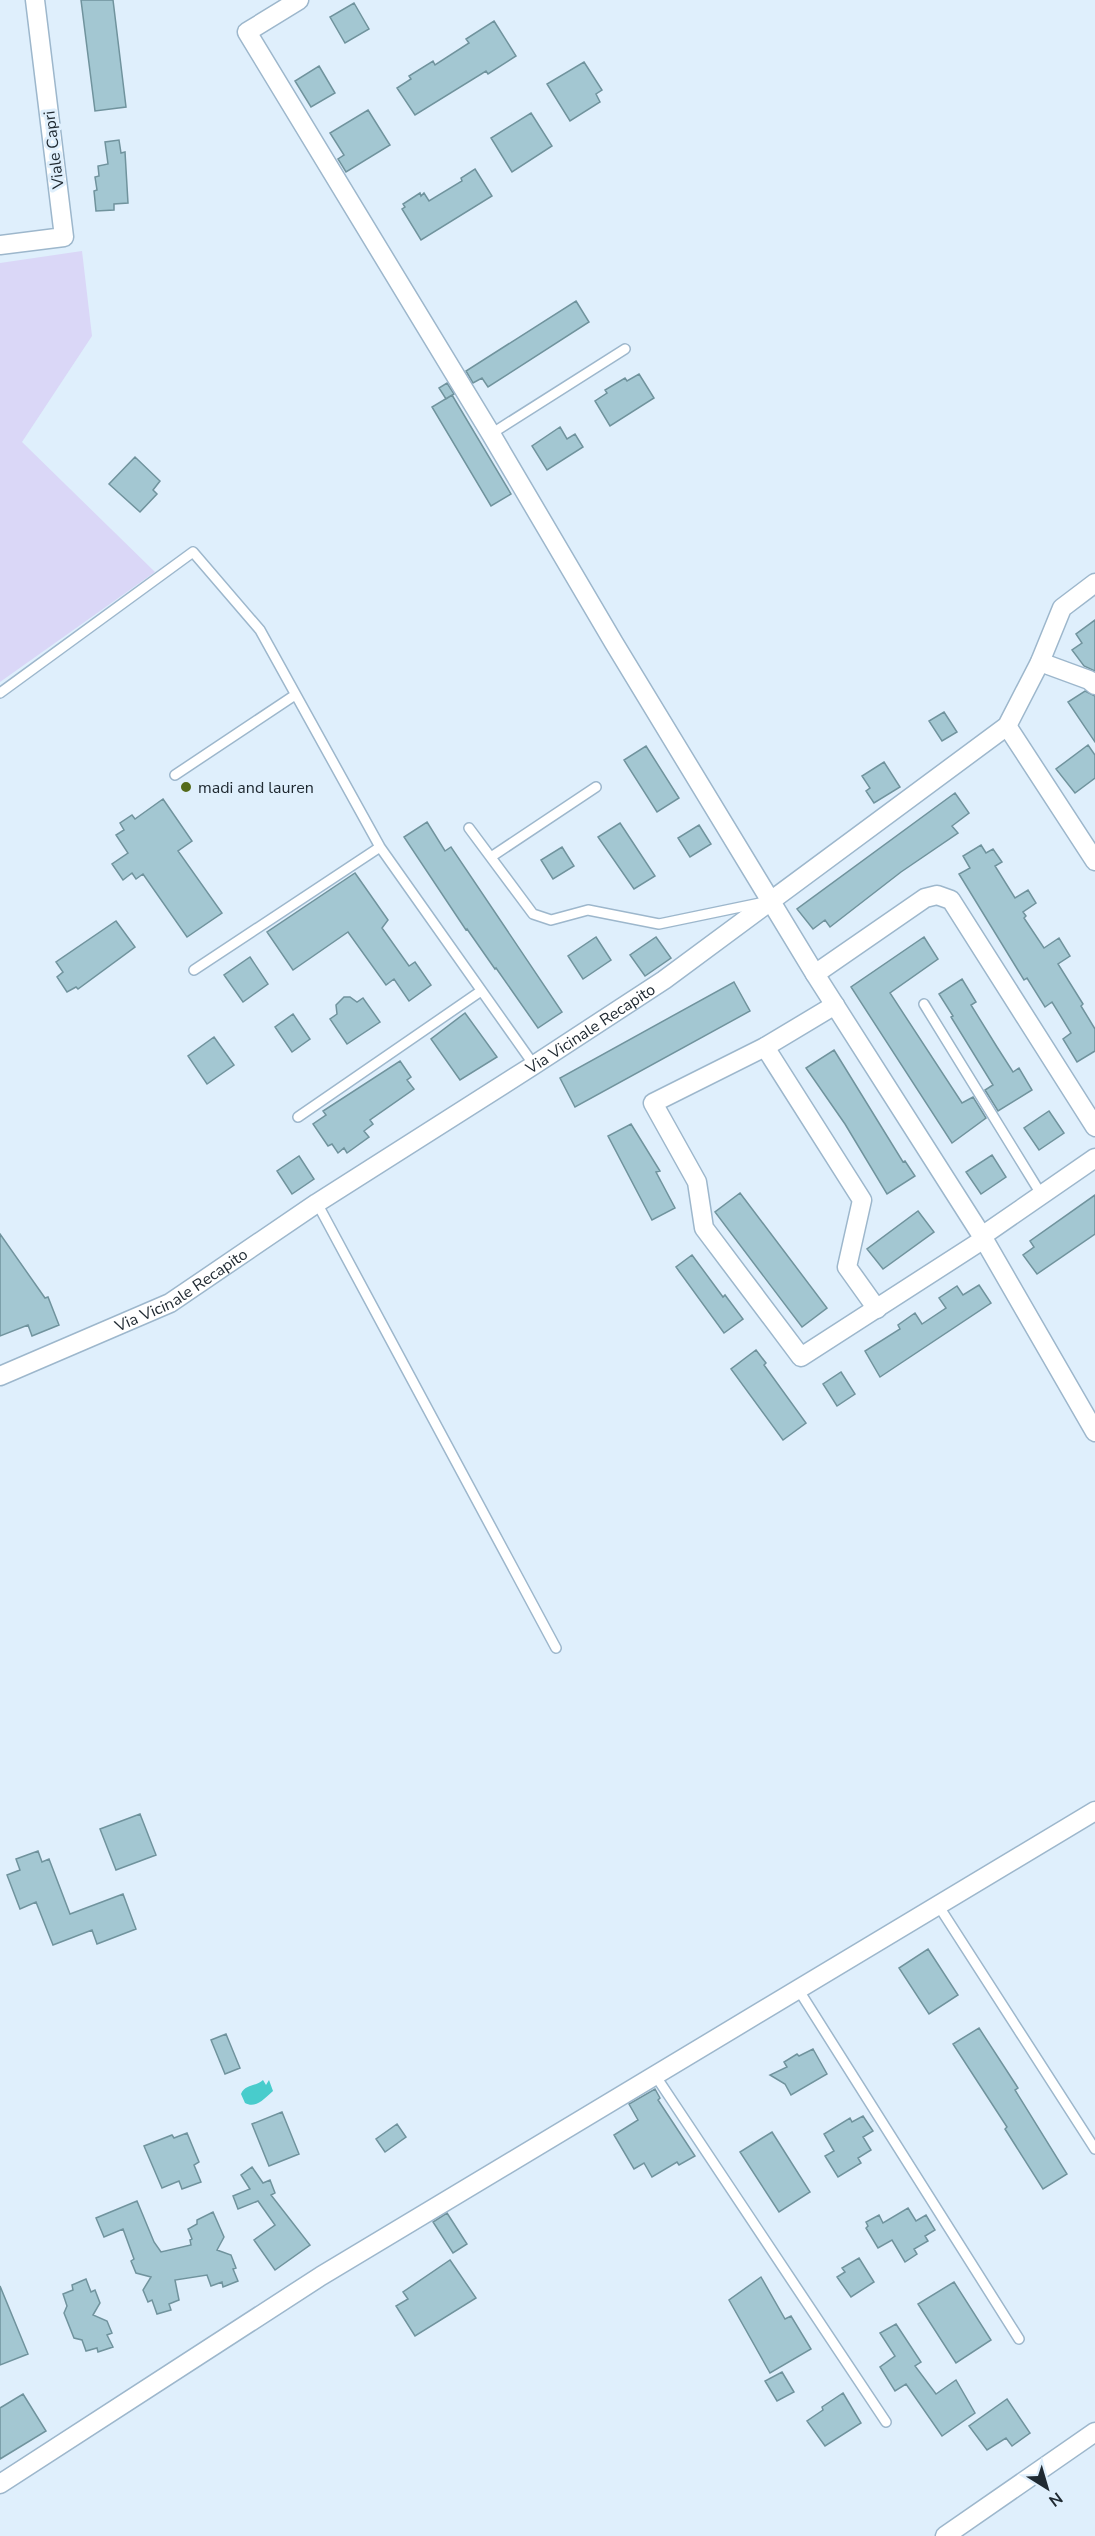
<svg xmlns="http://www.w3.org/2000/svg" width="1095" height="2536" font-family="'Nunito Sans',sans-serif">
<rect width="100%" height="100%" fill="#dfeffc"/>
<path fill="#dad7f7" d="M82,251L92,336L22,442L155,572L0,682V263Z"/>
<path fill="#48cccc" d="M263,2080L266,2085L269,2080L273,2091C265,2098 256,2109 245,2103L241,2094C245,2084 255,2087 263,2080Z"/>
<path fill="#a3c7d2" stroke="#70939d" stroke-width="1.5" d="M81,0H113L126,107L95,111Z
M354,3L369,29L345,43L330,17Z
M494,21L516,56L488,74L486,71L415,115L397,88L411,79L409,76L433,61L435,65L469,43L466,39Z
M584,62L602,90L596,94L600,102L570,121L547,84Z
M319,66L335,93L311,107L295,81Z
M368,110L390,145L346,172L338,159L344,155L330,133Z
M531,113L552,146L512,172L491,138Z
M119,140L121,153L125,152L128,203L114,204V210L96,211L94,191L97,190L95,177L99,176L98,166L108,164L105,142Z
M475,169L492,196L421,240L402,209L405,207L403,204L420,193L421,196L424,193L429,201L462,181L461,178Z
M576,301L589,322L488,387L482,378L473,383L466,371Z
M639,374L654,398L610,426L595,401L607,393L605,390L625,378L627,381Z
M447,383L454,394L446,399L439,388Z
M452,395L511,494L491,506L432,407Z
M560,427L567,439L575,434L583,447L547,470L532,446Z
M135,457L160,481L153,490L157,494L140,512L109,484Z
M1095,620V671L1084,666L1072,650L1082,643L1076,634Z
M1085,691L1095,696V742L1068,702Z
M944,712L957,732L942,741L929,721Z
M1088,745L1095,755V778L1075,793L1056,769Z
M646,746L679,798L657,812L624,760Z
M884,762L900,787L874,803L866,791L870,788L862,776Z
M955,793L969,813L952,826L958,833L901,872L830,927L825,920L813,929L797,909Z
M163,799L192,841L178,851L222,913L187,937L143,874L136,879L132,873L123,880L112,864L128,853L116,835L124,830L120,823L132,815L135,819Z
M427,822L445,851L451,847L562,1012L538,1028L496,968L495,969L467,929L466,930L404,837Z
M620,823L655,876L634,889L598,837Z
M699,825L711,844L690,857L678,838Z
M981,845L986,853L993,849L1002,862L995,866L1015,898L1028,890L1036,903L1023,912L1026,916L1024,918L1044,948L1059,938L1070,956L1058,964L1083,1004L1081,1006L1095,1029V1051L1077,1062L1063,1039L1071,1033L1052,1002L1045,1007L1027,978L1024,980L959,874L970,868L963,856Z
M562,847L574,866L553,879L541,860Z
M355,873L388,920L382,928L409,966L415,962L431,985L409,1001L394,979L386,985L348,932L293,970L267,932Z
M116,921L135,947L78,989L76,987L67,992L57,977L63,972L56,962Z
M596,937L611,960L583,979L568,956Z
M656,937L671,958L645,976L630,955Z
M924,937L938,959L890,993L962,1103L973,1097L986,1118L952,1143L851,987Z
M250,957L268,984L243,1002L224,975Z
M962,979L976,1002L971,1005L997,1047L1013,1072L1019,1068L1032,1090L998,1111L985,1090L993,1085L951,1017L953,1016L939,994Z
M734,982L750,1011L575,1107L560,1078Z
M344,997H350L357,1002L363,998L380,1022L347,1044L330,1019L337,1014L336,1005Z
M465,1013L497,1057L460,1080L431,1039Z
M293,1014L310,1039L292,1052L275,1027Z
M214,1037L234,1065L207,1084L188,1056Z
M834,1050L903,1162L905,1161L915,1176L887,1194L845,1124L806,1068Z
M400,1061L411,1077L407,1080L414,1089L370,1120L373,1124L364,1131L369,1137L347,1153L344,1148L338,1153L332,1144L328,1146L313,1124L326,1115L323,1111Z
M1049,1111L1064,1133L1039,1150L1024,1128Z
M631,1124L660,1171L656,1172L675,1208L652,1220L608,1136Z
M992,1155L1006,1177L981,1194L966,1172Z
M299,1156L314,1179L292,1194L277,1171Z
M740,1193L827,1308L802,1327L715,1212Z
M1095,1195V1234L1037,1274L1023,1255L1034,1247L1030,1241Z
M918,1211L934,1232L883,1269L867,1249Z
M0,1234L45,1298L48,1297L59,1325L32,1336L28,1325L0,1336Z
M692,1255L723,1297L725,1295L743,1319L724,1333L676,1267Z
M979,1285L991,1303L880,1377L865,1351L900,1329L898,1325L915,1313L922,1324L946,1308L939,1298L957,1286L963,1295Z
M756,1350L766,1363L764,1365L806,1423L783,1440L731,1369Z
M841,1372L855,1394L837,1406L823,1384Z
M140,1814L156,1855L116,1870L100,1829Z
M38,1851L42,1862L49,1859L70,1914L123,1894L136,1929L97,1944L92,1930L53,1945L36,1902L20,1909L7,1875L20,1870L16,1859Z
M928,1949L958,1995L929,2014L899,1968Z
M979,2028L1018,2088L1015,2090L1067,2174L1043,2189L1005,2129L1007,2127L953,2044Z
M226,2034L240,2068L225,2074L211,2040Z
M813,2049L827,2074L791,2095L785,2084L770,2075L787,2067L784,2062L797,2054L799,2056Z
M655,2089L660,2098L658,2100L695,2156L679,2165L677,2162L652,2177L644,2163L634,2169L614,2135L638,2120L629,2104Z
M282,2112L299,2154L269,2166L252,2124Z
M863,2116L873,2131L863,2137L871,2150L858,2158L861,2163L838,2177L825,2156L834,2151L824,2134L850,2118L852,2122Z
M397,2124L406,2137L385,2152L376,2139Z
M772,2132L810,2192L779,2212L740,2152Z
M187,2133L199,2162L194,2165L201,2182L182,2189L179,2181L162,2188L144,2146L172,2135L174,2138Z
M252,2167L263,2183L270,2180L275,2193L271,2195L310,2245L275,2270L254,2240L275,2225L258,2201L238,2209L233,2196L250,2189L241,2175Z
M137,2201L154,2242L161,2252L191,2245L190,2240L192,2239L188,2229L197,2224V2220L213,2212L224,2237L217,2250L231,2255L236,2268L233,2269L238,2281L223,2287L222,2282L211,2286L207,2275L175,2280L179,2300L169,2304L171,2310L157,2314L152,2300L148,2302L143,2290L151,2277L136,2273L131,2261L134,2259L123,2229L104,2237L96,2218Z
M908,2208L916,2221L926,2215L935,2230L925,2236L928,2241L914,2249L917,2254L905,2262L892,2240L878,2248L866,2228L868,2226L866,2222L879,2215L883,2223Z
M447,2213L467,2244L453,2253L433,2222Z
M859,2258L874,2282L851,2297L837,2277L845,2272L842,2268Z
M450,2260L476,2298L415,2336L396,2306L408,2299L403,2292Z
M761,2277L785,2319L791,2316L811,2349L770,2373L729,2300Z
M86,2279L91,2292L95,2290L100,2303L93,2315L107,2321L112,2333L107,2335L113,2347L98,2352L97,2348L86,2351L82,2340L74,2338L64,2313L67,2306L63,2294L73,2290L72,2285Z
M954,2282L991,2340L956,2363L918,2304Z
M0,2286L28,2354L0,2365Z
M896,2324L921,2362L915,2366L936,2394L956,2380L975,2413L942,2436L906,2384L895,2391L880,2367L895,2356L880,2333Z
M782,2372L794,2392L777,2401L765,2381Z
M843,2393L861,2423L825,2446L807,2421L823,2410L822,2407Z
M23,2394L46,2431L0,2459V2408Z
M1007,2399L1030,2433L1012,2446L1006,2438L987,2450L969,2426Z"/>
<g fill="none" stroke-linecap="round" stroke-linejoin="round">
<defs>
<path id="lane" d="M491,434L625,349
M0,693L193,552L260,630L380,847L534,1065
M175,775L295,695
M469,828L533,914L551,920L588,910L659,924L760,903
M491,857L596,787
M194,970L380,847
M924,1004L1041,1194
M298,1117L481,991
M317,1203L556,1648
M938,1905L1095,2149
M798,1989L1019,2339
M655,2075L886,2422"/>
<g id="street">
<path d="M299,0L247,32L491,434L614,643L815,974L982,1236L1095,1432"/>
<path d="M0,245L64,237L35,0"/>
<path d="M1040,662L1089,680L1095,685"/>
<path d="M1007,726L1095,861"/>
<path d="M815,974L925,898L937,895L951,900L1095,1127"/>
<path d="M835,1005L765,1047L653,1103L697,1182L704,1228L801,1357L984,1239"/>
<path d="M765,1047L862,1200L847,1267L877,1309"/>
<path d="M982,1236L1095,1158"/>
<path id="s1" d="M0,1376L170,1303L317,1203L534,1065L664,980L1007,726L1040,662L1062,608L1095,583"/>
<path d="M0,2484L321,2276L1095,1811"/>
<path d="M945,2536L1095,2432"/>
</g>
</defs>
<use href="#lane" stroke="#9db7cc" stroke-width="12"/>
<use href="#street" stroke="#9db7cc" stroke-width="21"/>
<use href="#lane" stroke="#fff" stroke-width="9"/>
<use href="#street" stroke="#fff" stroke-width="18"/>
</g>
<circle fill="#546a1a" stroke="#dfeffc" stroke-width="2" cx="186" cy="787" r="6"/>
<g text-anchor="middle" stroke-width="6" stroke-linejoin="round" paint-order="stroke">
<g font-size="16" fill="#202a32" stroke="#dfeffc">
<text transform="translate(53 150) rotate(-97)" y="6">Viale Capri</text>
<text dy="6" stroke="none"><textPath href="#s1" startOffset="687">Via Vicinale Recapito</textPath></text>
<text dy="6" stroke="none"><textPath href="#s1" startOffset="201">Via Vicinale Recapito</textPath></text>
</g>
<g font-size="16" fill="#202a32" stroke="#dfeffc" text-anchor="start">
<text x="198" y="793">madi and lauren</text>
</g>
</g>
<g transform="translate(1047 2488) rotate(143)" stroke="#dfeffc" stroke-width="4.5" paint-order="stroke">
<path d="M0-4.5L10 22L0 15L-10 22Z" fill="#202a32"/>
<text y="-9" font-size="16" font-weight="bold" text-anchor="middle" fill="#202a32">N</text>
</g>
</svg>
